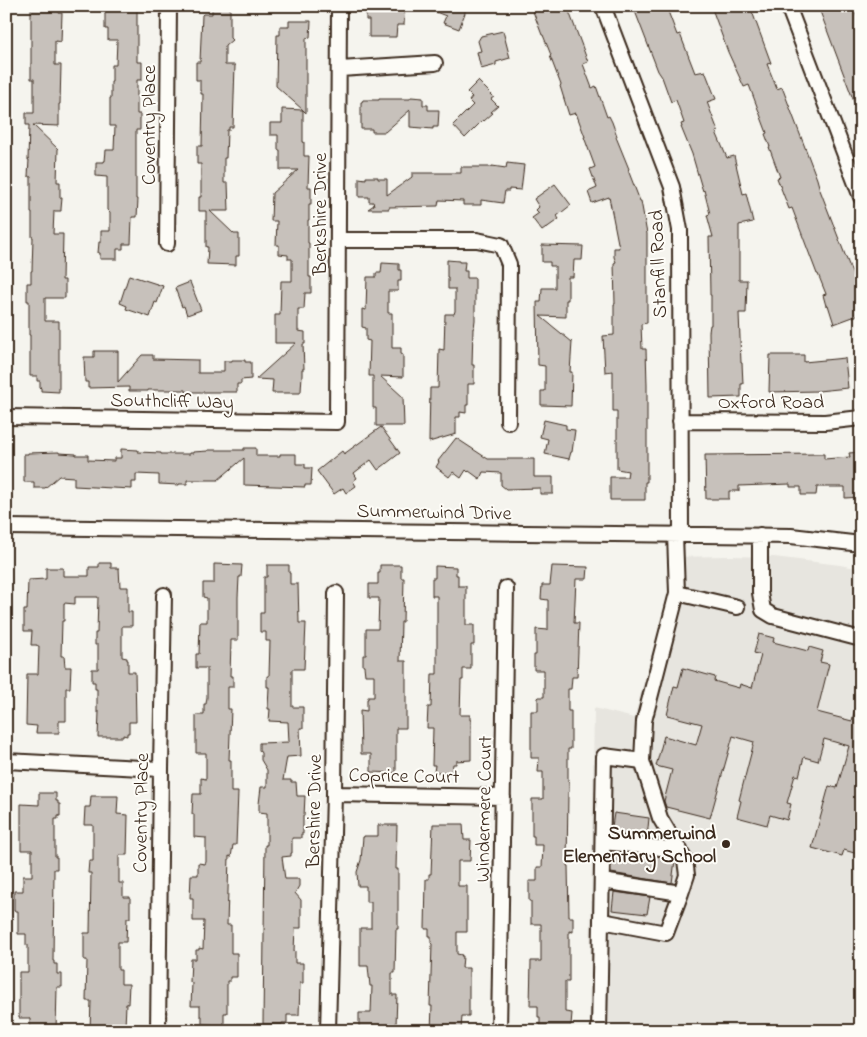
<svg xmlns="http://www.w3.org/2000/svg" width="867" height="1037" font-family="'Indie Flower',sans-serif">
<rect width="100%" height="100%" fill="#f5f4ee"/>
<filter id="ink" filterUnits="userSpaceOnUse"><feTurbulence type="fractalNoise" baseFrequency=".02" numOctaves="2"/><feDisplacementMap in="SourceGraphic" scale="10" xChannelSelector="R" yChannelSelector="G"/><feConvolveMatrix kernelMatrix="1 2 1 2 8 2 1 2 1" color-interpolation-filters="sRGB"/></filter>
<g filter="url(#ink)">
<path fill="#e7e5df" d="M730,556L774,557L840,565L861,569V1031H589L594,708L634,718L668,595L667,557Z"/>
<path fill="#c7c1bb" stroke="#3b2a1e" d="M31,6H58L59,13H62L61,42L55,41V65H61L60,104H59V126L33,125L58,149L57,182H60V198H62L61,209V211H54L53,234H63L62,280H65V298H45V321H59V392L41,391V388L40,387V381H37V376H30V335H29V301H27V283H31V271H32L33,237H32V213H31V177L28,176L29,160H28L29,125H26V113H34V79H31Z
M105,6H137V62H142V80H137V114H140V130H136V199H138L137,217H132L131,244H123V249H117V259H100V253H98L99,242H101V231H110V213L107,210V177L96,176V162H104V161H105L106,150H114L115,126H110V98H111V82H112V65H116L117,40H108V29H105Z
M212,6H230V38L232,40L225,46V65H235L233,127H229V130H227L226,158H224V183H228L229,211H210L234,234H239V256H236V265L207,264L208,247H206V211H199V197H201V164H197V146H202L203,94H201V91H200V80H196V62H200L202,15L203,14H212Z
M366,6H405L404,25H397L396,37H369V20H366Z
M424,6H459L465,9V13L459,29L443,23L446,16L423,7Z
M531,6H567L588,62L583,64L592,88L596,86L607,117L609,116L612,122L617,136L616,137L629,169L628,170L640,201H641L647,234V323L641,324L642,349H646L647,385V482H645V500H610V477H627L628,471L617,469V411H613V371L605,372L603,336L614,335V304H615L614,263L616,262L614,257V248H619L609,197L592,203L588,192L597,188L590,169L595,167L584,137H585L576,113L569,115L560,86L561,85L550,56L551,55L543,35H542Z
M633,6H666L677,35L680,34L695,73L705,71L716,99L707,102L718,131L716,132L727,158L734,156L743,194L746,193L753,222L739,225V280H747L746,313H739L741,363H742L743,384H741V397L710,398L709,332L710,325H711V295H710L709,237H713L707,215L710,214L704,190L703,191L701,185L692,154L681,127H682L681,124L684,123L676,100L671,102L662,77L658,71Z
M711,6H750L771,63L767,64L777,89L782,87L817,179L820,190L854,278L861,296V314L834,324L828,305L826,306L823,295L826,294L818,274H817L792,208L789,209L777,178L780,177L769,147H770L765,134L767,133L749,85L744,87L728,52Z
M818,6H853L861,26V115H859Z
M289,21H311L310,37L306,38V113L303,110V142H304V156H309L308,187H311V204H309V220H308V243H309V277H311V293H305L304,309H298V331L305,332V344H303L304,369H302V375L301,391L300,393H272L273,380L256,379L296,343H275V315H280L281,281H292V259H288V255L279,254V245H276L277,221H271L272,193L298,170H280V150H278V135H270V123H282V109L303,110L276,86L277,35H280V26H289Z
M503,31L510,58L496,62V65L481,69L477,52L481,51L478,41L481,36Z
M478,81L494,97L491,99L498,106L491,112L493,113L484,121L483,120L465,138L453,125L473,105L469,101L472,97L467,92Z
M411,97L423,98V105H428V110H439L438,127H433V129L410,127V110L385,132H372V129H361V102H362L363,100H379V99H410Z
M507,163L524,165L521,190L509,189V191H505L503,203L481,200V205H463V201L439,200L438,206L389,207V209H368L374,205L373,202H369V197H359V178L366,179V177H378V179H387V195L412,177V173H461V167H492V166L506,168Z
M555,184L571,205L557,216L559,219L542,231L532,218L539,213L536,210L539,207L534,199Z
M542,245L583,246L582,260H574L573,277H568V300H566V317L540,316L572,342L570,372H572L571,406L541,405V391H545V366L538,365L537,302H541L542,288H555V266H550V262H542Z
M447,260L459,261V262H465L464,271H467V278H475V320L474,328H473L472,365H474V384H468V405H466V413L460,412V417H456V434L429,442L430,388H438L439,349L444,350L445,314H454L455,311V289H448V278H447Z
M382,263L399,264V270H401V281H398V291H388V313H392V348H401V354L403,355V377L380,376L403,397L404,426H376V408H373V376H369L370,341L366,340V328L362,327V309L366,310L367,277H376V273H381Z
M129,275L163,286L157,303L155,302L150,317L126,309L127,306L120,303Z
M190,282L201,310L187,315L184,306L182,307L175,288Z
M94,351H118V382L142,355H153V359L198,360V373H221V371H224V361H232V360H245V362H251V379L241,380V384H237V392H186V390H148V391H129V387L88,388V382H85L84,357H94Z
M770,355H804V362L845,358L848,388L818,391L769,392Z
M544,420L566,425V429L575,430L572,452H571L569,459L545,454L548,439L540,437Z
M381,427L400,453L378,470L371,460L354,473L357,478L353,481L356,486L346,493L343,488L334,494L317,471L342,451L344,454Z
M456,438L488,459H534V477H553V494H540V488L506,489L501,485V473L483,472L480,479L469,471L468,472L466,470L461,478L453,472L449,477L436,467L439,462L438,461Z
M244,448H256V456H280V454H296V464H305V468H312L311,485H305V487L244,485V458L218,480H187V484H179V485L159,484V475L136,474V482H132V489L74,486V477L59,476L45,488H34V482H24V454H28V453L59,452V453L76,454V455H88V460L114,461V458H121V449L138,450V452L161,453V454H190V453H193V452L208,451V450H244Z
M861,452V497L845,498V487H817L816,495H801V487H790V484L739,486V491H729V499H706L705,455L824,454V459L850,457L849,453Z
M99,563H111V568H119L120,587H128V612H132V626H122V657L127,658V660H128V672H135L136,722H129V733H127V736L123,735V737H98L99,712H97V689H95V682H92V669H98V645H95V633H97L98,597H75V604L64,603V621H62L61,656H64L65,667H71L70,688H66V721H59V733H36L37,726L26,725L27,674H38L39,646H37V645H31L32,631H24V610H27L28,580L46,579V568H63V576H89V567H99Z
M214,564L242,565L241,577H239L238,597V640H231L230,676H233V687H228V709H231L229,760H231V792H238L236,845H233L231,857L229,856L227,925H231V953H237V977H230V981H227V1013H224V1025L202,1024V1016H200V1006H191L192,983L190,982L191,959H196V950H199V948L203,949L204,921H193V898H190L191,875H198V863L205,864L206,862V838L194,837V814H192L193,794H201V778L206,779V753H196V715H204V704H206L207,697V668H196V654H199L200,622H207V598L203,597V583H214Z
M267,565H289V573H290V584H298L299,623H306L304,669H292V707H303V728H300L301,756L287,757L283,780H291V782H296L297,796H305L304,816H303V834H301V838H292V853H291V856L282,857L285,879H299V886L295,893L301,900V928H295L294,951H295V963H303V983H300L299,1015H287V1023H282V1024H263L265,845H267V813L259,812V804L261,787H267V770L261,760V753L259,750V743L289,742L288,722L269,721L270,709H268L269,687H267V676H269L270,641H266V632H260V613H264V577H267Z
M380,565H401V578H404L403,622H401L400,661H406V728H396V773L371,772V754H361L360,710L367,711V699H368V697H374V675H365L364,666H363V655H366V629H378L379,598H369V584H378V573H380Z
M435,566L456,567V575H458V586H466V625H474V645H471V669H463V680H461L460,715H470V720H471V760L456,761V764H453L452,772H434L435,765H432L433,728H427L428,707H431L432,674H437V596H432V578H435Z
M552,566L588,567L587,579H576L574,623H579L577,677H572L571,689H568V711H571V749H568V781H569V792H568L567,866H568L569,917H573V932L569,931V982H565V1012L572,1013L571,1025H540V1017H538V1006H530L531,961H541V924H531V901H529V881H537V867H542L543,845H534V836H532V799H543V772H538L539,758H531V711H538V698L539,697H544V670H534V655H536V629L548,630V600L541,599L542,585H550Z
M759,634L774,638L773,642L808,651L809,647L823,651L820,662L829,664L817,712L852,721L857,700L861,701V855L844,850L842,856L812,848L829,786L837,788L849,746L824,739L818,761L804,757L799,776L795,775L787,803L791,804L787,820L770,815L767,825L737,817L741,801L739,800L754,742L733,736L710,818L666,807L664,801L672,770L656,766L664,736L696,745L702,724L667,715L674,686L678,687L683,668L715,677L714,681L739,688L740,684L752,688L761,655L754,653Z
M39,793H56V801H58V804H60V816H58V819H55V857H57V869H54L53,961H54V964H57V974H62V987H57L56,1031H30V1018H19V972H28V945H26V934H18V911H14V891H23V876H32V850H21V804L39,805Z
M91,796H118L117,814L128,815L127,855H119V883H123V897H130V918H127L126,942H118V970H121V984H129L128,1004H126L125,1027H110V1031H90L91,1001H86L87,960H84V933H90L91,873H88L89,861H93V825H84L85,807H90Z
M614,813L649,818L647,838L611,834Z
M433,824H463L464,840H471L470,861H458V886H467V932H457V954L462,955L461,956H463L462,968H469V1016H462L461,1030H456V1031H431L432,1006H430L432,944L431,943V936H429V929H425L426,879H429V874H431Z
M378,825H397L396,869H398V929H396L395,973H392V995H397L396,1025H395V1027H359V1013H371L372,986H370L368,966H360V928H371V902H366V886H358L357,872L361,860L363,837H364V836H378Z
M611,852L674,858L675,860L672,883L611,873Z
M614,892L650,897L647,914L612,910Z"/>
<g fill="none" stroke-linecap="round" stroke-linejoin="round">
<defs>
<path id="minor" d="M603,6L672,187L680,230L681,534
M788,6L861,197
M340,69L435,63
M339,240H477L501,245L509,264L508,422
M167,244L169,6
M6,417L337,422L339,6
M680,421L825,422L861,418
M6,527L791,536L861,544
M760,535V593L763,610L773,616L861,639
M677,593L737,607
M6,761L161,769
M642,761L644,721L677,593L675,534
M334,794L503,797
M603,842L680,850
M602,881L681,893
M158,1031L161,769L164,595
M328,1031L334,794L336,593
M499,1031L506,588
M599,1031L604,756L642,761L660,818L685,860L687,875L681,893L666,933L602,921"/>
</defs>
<use href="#minor" stroke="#3b2a1e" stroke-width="18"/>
<use href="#minor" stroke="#fdfcf7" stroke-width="14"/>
</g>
</g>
<circle fill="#3b2a1e" stroke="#fdfcf7" stroke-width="2" cx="726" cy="844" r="5"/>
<g text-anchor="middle" stroke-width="4" stroke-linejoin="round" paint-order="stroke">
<g font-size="20" fill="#3b2a1e" stroke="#fdfcf7">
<text transform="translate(148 125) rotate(-90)" y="7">Coventry Place</text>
<text transform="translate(319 214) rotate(-90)" y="7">Berkshire Drive</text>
<text transform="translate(657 264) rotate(-92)" y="7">Stanfill Road</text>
<text transform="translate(172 400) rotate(1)" y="7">Southcliff Way</text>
<text x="771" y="408">Oxford Road</text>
<text transform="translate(434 511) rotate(1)" y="7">Summerwind Drive</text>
<text transform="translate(404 775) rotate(1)" y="7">Coprice Court</text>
<text transform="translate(483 809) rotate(-89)" y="7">Windermere Court</text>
<text transform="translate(313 811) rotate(-89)" y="7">Bershire Drive</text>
<text transform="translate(140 813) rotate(-89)" y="7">Coventry Place</text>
</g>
<g font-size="20" font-weight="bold" fill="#3b2a1e" stroke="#fdfcf7" text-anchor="end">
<text x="716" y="839">Summerwind<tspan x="716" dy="23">Elementary School</tspan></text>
</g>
</g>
<rect width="867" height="1037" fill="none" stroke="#fdfcf7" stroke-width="25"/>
<rect x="12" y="12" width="842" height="1012" fill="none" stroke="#3b2a1e" stroke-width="2" filter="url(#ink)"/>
</svg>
